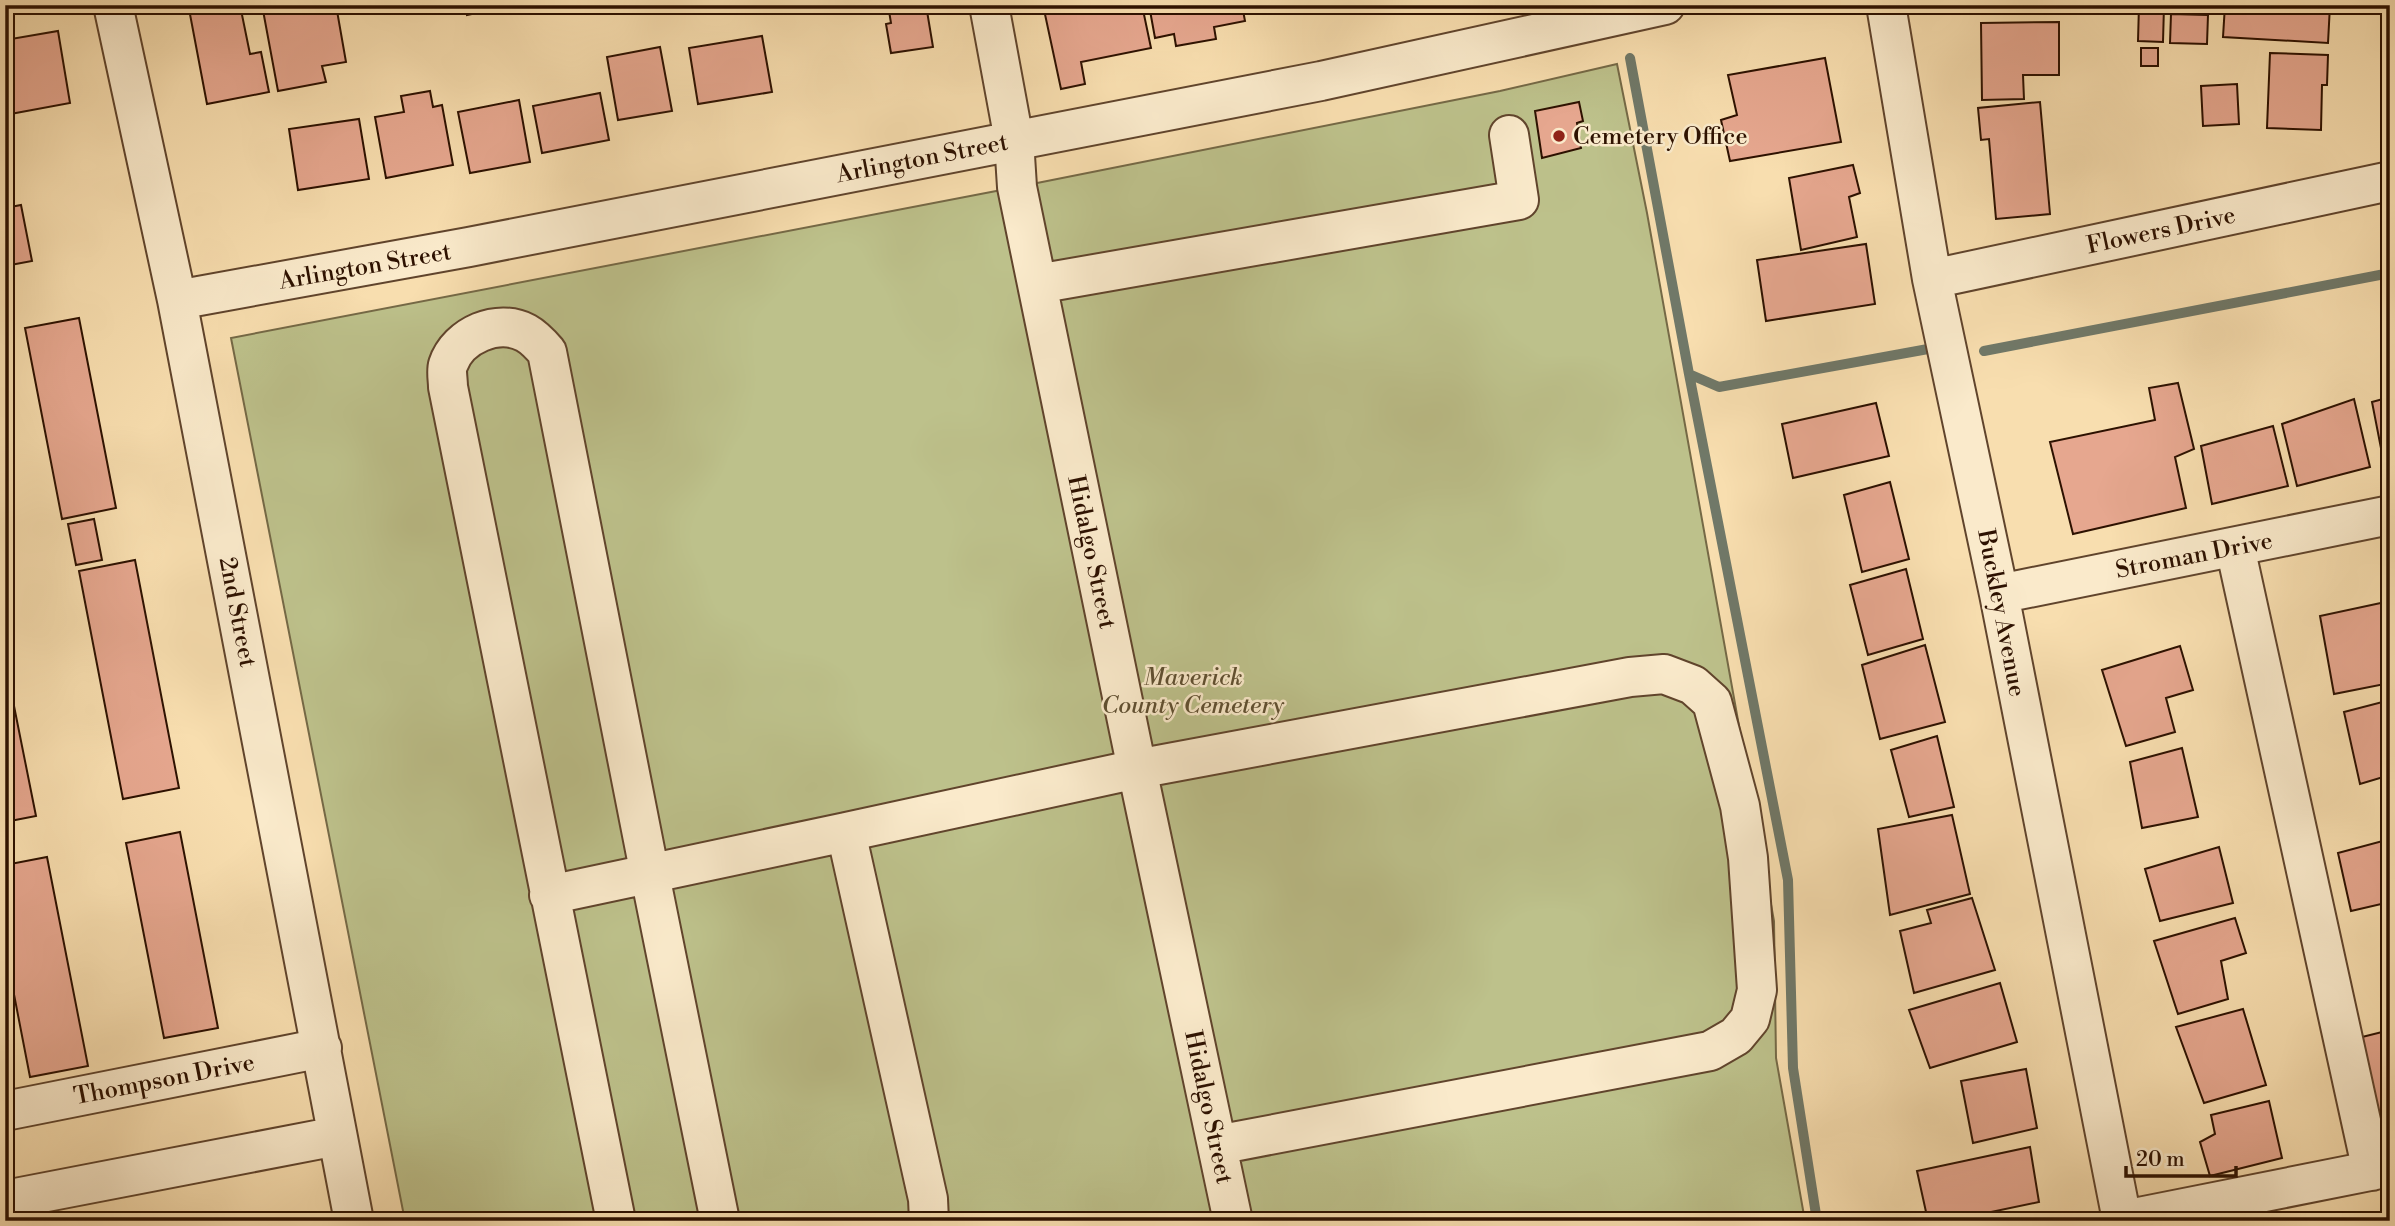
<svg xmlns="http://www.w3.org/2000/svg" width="2395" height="1226" font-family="'Libre Bodoni',serif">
<rect width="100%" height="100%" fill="#f8deaf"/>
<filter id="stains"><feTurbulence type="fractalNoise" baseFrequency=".00286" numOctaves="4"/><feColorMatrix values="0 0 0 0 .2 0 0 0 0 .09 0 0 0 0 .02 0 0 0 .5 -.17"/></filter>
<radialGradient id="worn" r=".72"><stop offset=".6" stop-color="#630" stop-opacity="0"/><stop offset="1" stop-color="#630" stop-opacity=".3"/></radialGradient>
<path fill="#bdc18b" stroke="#756946" stroke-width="2" d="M1617,64L1647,213L1774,921L1776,1058L1805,1221H405L231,338L1017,187L1500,91Z"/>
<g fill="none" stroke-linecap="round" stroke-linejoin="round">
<path stroke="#707868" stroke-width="10" d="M1630,58L1689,374L1788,880L1793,1068L1817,1221
M1984,351L2390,273
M1689,374L1719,387L1928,349"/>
</g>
<path fill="#e6a78f" stroke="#2d1100" stroke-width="2" d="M209,5H240L250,54L261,52L269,92L207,104L189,9Z
M262,5H336L346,62L322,66L326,82L278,91Z
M466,5H515L467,15Z
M888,5H926L933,47L891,53L886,24L891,23Z
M1043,5H1142L1151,48L1081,62L1085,84L1061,89Z
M1149,5H1242L1245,21L1214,27L1216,39L1176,46L1174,34L1155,38Z
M1975,5H2026V12H1975Z
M2139,5L2164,6L2163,42L2138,41Z
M2225,5H2330L2328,43L2223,37Z
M2171,14L2208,15L2207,44L2170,43Z
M2059,22V75H2023L2024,99L1982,100L1981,23Z
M58,31L70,103L5,115V40Z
M762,36L772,92L698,104L689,48Z
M660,47L672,111L618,120L607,57Z
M2141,48H2158V66H2141Z
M2270,53L2328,55L2327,85H2322L2321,130L2267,128Z
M1825,58L1841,142L1730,161L1721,120L1737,115L1728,75Z
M2237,84L2239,124L2203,126L2201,86Z
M430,91L433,107L442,105L453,165L386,178L375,117L404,112L401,96Z
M600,93L609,140L542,153L533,106Z
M519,100L530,162L470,173L458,112Z
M1579,102L1583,121L1577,123L1581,148L1542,158L1535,111Z
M2040,102L2050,214L1996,219L1989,139L1981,140L1978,108Z
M359,119L369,179L298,190L289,129Z
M1853,165L1860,193L1849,197L1857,237L1801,250L1789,178Z
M21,205L32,261L5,266V208Z
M1866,244L1875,304L1766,321L1757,260Z
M79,318L116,508L62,519L25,328Z
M2178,383L2194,449L2175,457L2186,508L2073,534L2050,442L2155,420L2149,388Z
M2390,397V473L2386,474L2372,402Z
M2354,399L2370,467L2297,486L2282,424Z
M1876,403L1889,456L1793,478L1782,424Z
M2273,426L2288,486L2212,504L2201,446Z
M1890,482L1909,559L1862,572L1844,495Z
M94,519L102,560L76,565L68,524Z
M135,560L179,788L123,799L79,571Z
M1906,569L1923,639L1868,655L1850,585Z
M2390,601V683L2334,694L2320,616Z
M1925,645L1945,722L1880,739L1862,665Z
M2180,646L2193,690L2166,698L2175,732L2126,746L2102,670Z
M5,661L36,816L5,822Z
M2390,700V775L2360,784L2344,712Z
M1937,736L1954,807L1909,817L1891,750Z
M2182,748L2198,817L2142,828L2130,762Z
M1952,815L1970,894L1890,915L1878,829Z
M180,832L218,1028L164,1038L126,843Z
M2390,839V902L2351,911L2338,853Z
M2219,847L2233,903L2160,921L2145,869Z
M47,857L88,1066L30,1077L5,948V865Z
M1972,898L1995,970L1914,993L1900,931L1931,923L1927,910Z
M2235,918L2246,953L2221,961L2228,999L2178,1014L2154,941Z
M2000,983L2017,1042L1930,1068L1909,1010Z
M2243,1009L2266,1085L2204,1103L2176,1027Z
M2390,1030V1121L2369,1126L2350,1040Z
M2026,1069L2037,1128L1973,1143L1961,1081Z
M2269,1101L2282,1158L2210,1176L2200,1142L2215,1134L2211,1115Z
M2030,1147L2039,1202L1948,1221H1928L1917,1171Z"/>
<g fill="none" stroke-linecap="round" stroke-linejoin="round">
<defs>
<path id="minor" d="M113,5L177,300L354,1221
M989,5L1014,140L1017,187L1137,769L1233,1221
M1886,5L1932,279L1999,594L2122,1220
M1932,279L2390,181
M1037,284L1519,200L1509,135
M177,300L469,247L1321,81L1665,5
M2235,547L2372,1171
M1999,594L2390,515
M549,895L846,832
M5,1111L322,1048
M5,1200L337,1136
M616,1221L448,387C448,380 446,371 448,365C458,335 498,318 526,333C535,338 541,345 547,352L650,875L720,1221
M929,1221L928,1199L846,832L1137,769L1630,677L1664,674L1693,685L1712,702L1740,806L1748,858L1757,990L1750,1019L1736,1036L1710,1051L1217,1145
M2119,1221L2390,1167"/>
</defs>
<use href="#minor" stroke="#60442c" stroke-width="42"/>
<use href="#minor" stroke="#faeacb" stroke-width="38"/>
</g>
<circle fill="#8f2418" stroke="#faeacb" stroke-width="2.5" cx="1559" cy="136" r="7"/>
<g text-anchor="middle" stroke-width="5" stroke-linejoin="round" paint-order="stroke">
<g font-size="24" fill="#2d1100" stroke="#faeacb" text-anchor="start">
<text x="1573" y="144">Cemetery Office</text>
</g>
<g font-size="24" fill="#2d1100" stroke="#faeacb">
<text transform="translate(922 158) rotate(-11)" y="8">Arlington Street</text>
<text transform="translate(2161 230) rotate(-12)" y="8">Flowers Drive</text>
<text transform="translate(365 266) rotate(-10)" y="8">Arlington Street</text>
<text transform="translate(1092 552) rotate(78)" y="8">Hidalgo Street</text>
<text transform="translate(2194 555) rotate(-11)" y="8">Stroman Drive</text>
<text transform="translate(238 612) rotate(79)" y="8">2nd Street</text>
<text transform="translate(2002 613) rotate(79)" y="8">Buckley Avenue</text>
<text transform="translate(164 1079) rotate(-11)" y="8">Thompson Drive</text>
<text transform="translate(1209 1107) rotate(78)" y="8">Hidalgo Street</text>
</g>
<g font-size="24" font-style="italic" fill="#5f4f31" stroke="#faeacb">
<text x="1193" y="685">Maverick<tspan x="1193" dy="28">County Cemetery</tspan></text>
</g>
</g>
<rect width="2395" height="1226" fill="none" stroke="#f8deaf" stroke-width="28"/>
<rect x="7" y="7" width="2381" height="1212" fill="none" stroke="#2d1100" stroke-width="3.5"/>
<rect x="14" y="14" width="2367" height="1198" fill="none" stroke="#2d1100" stroke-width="2"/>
<path d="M2126 1166v10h110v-10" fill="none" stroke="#2d1100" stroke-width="3.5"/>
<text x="2136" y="1166" font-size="21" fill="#2d1100" stroke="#faeacb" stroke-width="5" paint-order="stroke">20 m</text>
<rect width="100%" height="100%" filter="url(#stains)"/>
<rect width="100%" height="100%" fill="url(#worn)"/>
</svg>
